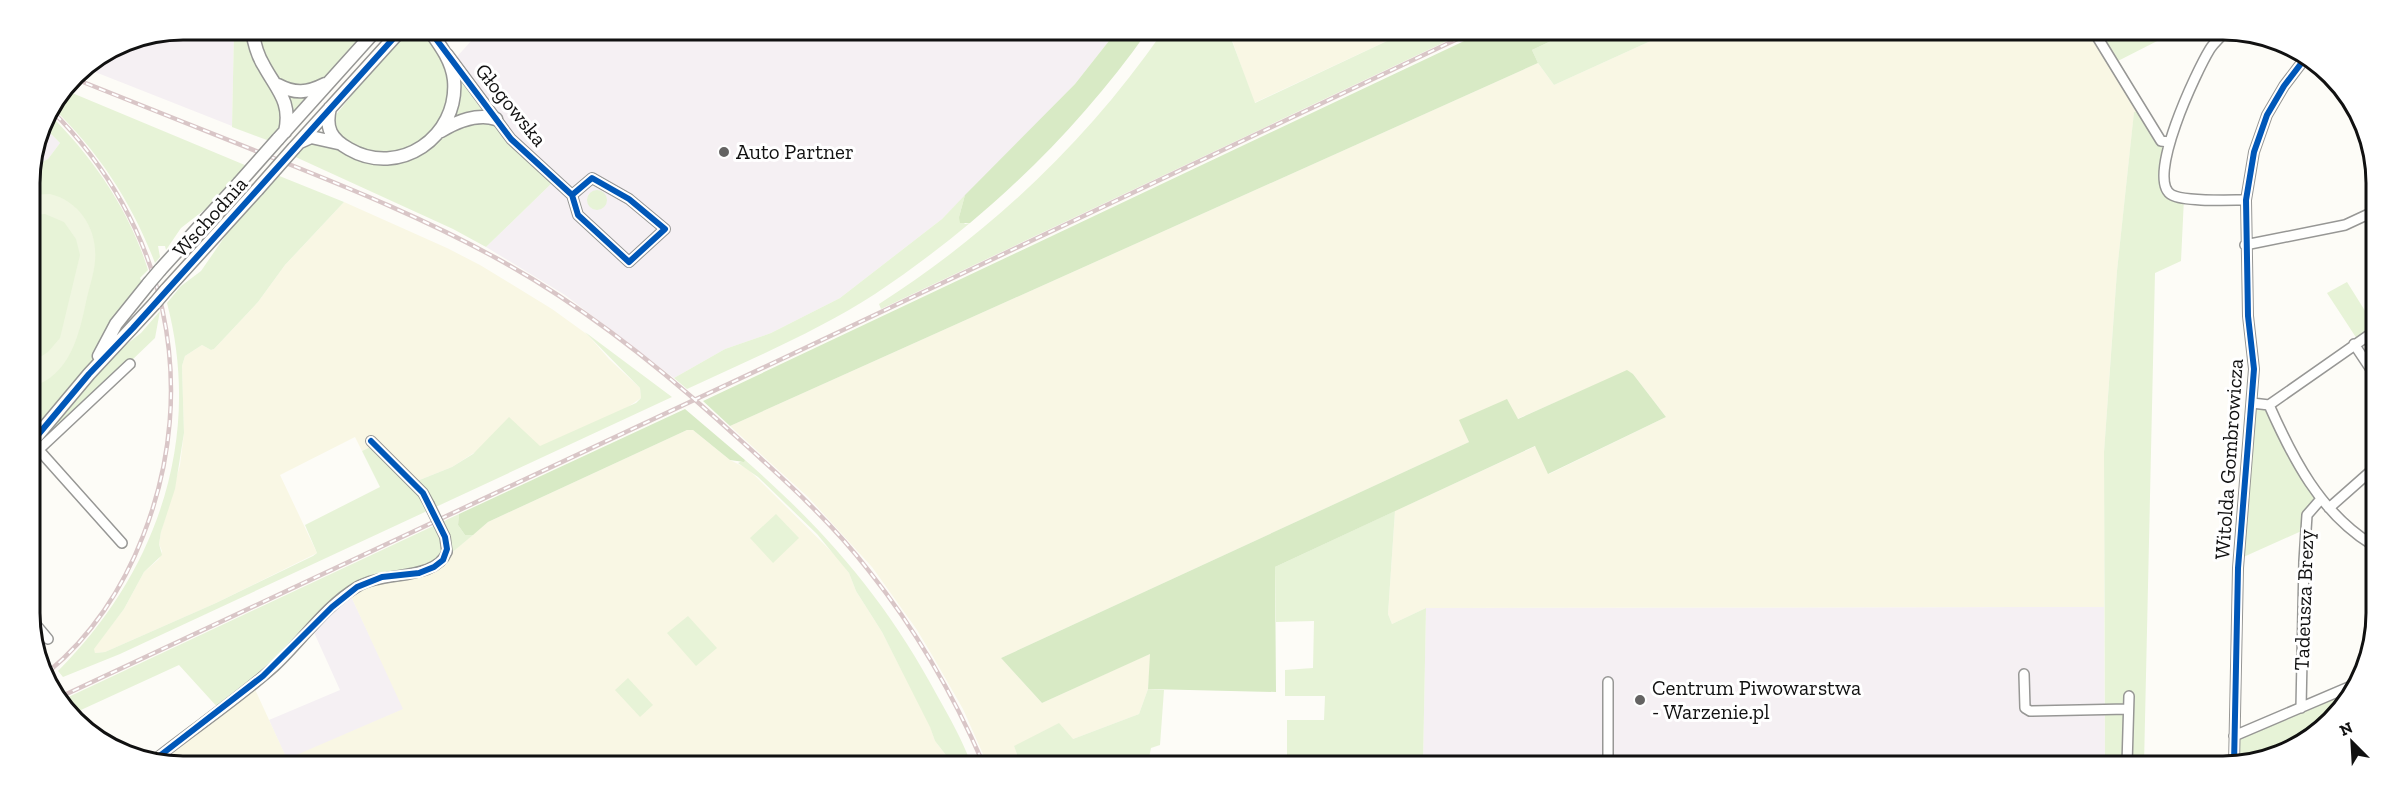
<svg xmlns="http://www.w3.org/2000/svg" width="2406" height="796" font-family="'Zilla Slab',serif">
<rect width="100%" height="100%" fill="#fdfcf7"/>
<path fill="#f5f0f3" d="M184,30H234L232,126L85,68L125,42Z
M480,31L1116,32L1075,84L942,219L840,298L771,333L725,349L674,378L565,295L486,247L555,180L527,155L454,60Z
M42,125L60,143L48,159L32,167Z
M349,592L404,709L287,760L269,720L340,690L312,628Z
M2104,607L2105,765L1423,764L1426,608Z"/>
<path fill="#f9f7e4" d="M1249,33H1404L1254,103L1232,40Z
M1666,34L2096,35L2141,111L2134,113L2117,271L2104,452V607L1426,608L1392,624L1388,614L1395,511L1536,446L1549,474L1666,417L1633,374L1627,371L1517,419L1460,420L1469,442L1001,658L1042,703L1151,653L1148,689L1139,714L1073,739L1014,746L1020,763H987L963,709L932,655L917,630L872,567L808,497L730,426L1538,63L1554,85Z
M344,202L447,248L480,265L552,309L588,335L609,359L640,388L641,398L625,409L540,447H483L452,467L412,483L374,445L362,451L355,437L280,475L317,553L216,603L105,652L95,653L93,649L124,609L144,572L159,559L162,551L159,544L161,532L180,465L184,433L182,366L185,356L202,345L211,350L214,349L258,302L285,265Z
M687,430H693L730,460L748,469L837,557L849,573L856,591L882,632L929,723L935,741L949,759L966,763L153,761L253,685L287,759L403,709L349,592L443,560L488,522Z"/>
<path fill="#e7f3d7" d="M234,30H376L275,143L232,127Z
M1162,33H1249L1232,41L1255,103L1404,33H1464L881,309L879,304C990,233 1087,141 1162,33Z
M1566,34H1666L1554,85L1538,63L1532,50Z
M2096,35H2169L2112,64Z
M392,40L437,41L497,119L555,180L486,247L453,229L289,154L299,143L333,136L334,117L352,95L359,79Z
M65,90L252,168L239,183L181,228L166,250L165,246H158L160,257L155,263C132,203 99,152 53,108Z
M2141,111L2161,141L2169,142L2165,190L2184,198L2181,261L2155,273L2144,765H2105L2104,452L2117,271L2134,112Z
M49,114C93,157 130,211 148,270L140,278L142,282L117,315L91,372L141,333L160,311L155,338L32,456L30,174L32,167L48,159L60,143L42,125Z
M272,173L344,202L285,265L258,302L214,349L211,350L202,345L185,356L182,366L184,433L175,489L161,532L159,544L162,555L144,572L124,609L94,649L95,653L105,652L216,603L313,556L317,553L305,525L380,487L362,451L374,445L412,483L452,467L473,454L509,417L540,446L636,403L641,398L640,388L585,332L672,397L120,654L63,677L58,671C156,573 203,440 167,303L181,286L201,271L257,190Z
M587 200a10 10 0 1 1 20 0a10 10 0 1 1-20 0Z
M965,195L959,217L965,224L970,223C940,248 908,272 875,294C816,332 751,359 687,389L674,378L725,349L771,333L840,298L942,219Z
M2347,282L2372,322V333L2359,342L2327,293Z
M2252,403L2269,405L2321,499L2311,509L2306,529L2239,559Z
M745,460C827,532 886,600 938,697C950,718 962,740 971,763L949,759L935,741L930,727L882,632L856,591L849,573L817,534L758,477L738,463Z
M1395,511L1388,614L1392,624L1426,608L1423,764L1287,763V720H1324L1325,696H1285V670L1313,668L1314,621L1276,622L1275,567Z
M459,514L458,525L465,535H473L443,560L356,587L278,662L220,710L179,665L70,715L62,700Z
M776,514L799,538L773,563L750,538Z
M688,616L717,648L696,666L667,633Z
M628,678L653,705L640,717L615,690Z
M2356,684L2350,697L2316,734L2234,765V736Z
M1148,689L1164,690L1160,745L1151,748L1148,763H1020L1014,746L1059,723L1073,739L1139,714Z"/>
<path fill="#d8eac5" d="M1116,32H1147C1097,103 1037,167 970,223H960L959,217L965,195L1075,84Z
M1481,33L1566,34L1532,50L1538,63L730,426L703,401Z
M1627,370L1633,374L1666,417L1548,474L1535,446L1275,567L1276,692L1148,689L1150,654L1042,703L1001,658L1469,442L1459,420L1507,399L1518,419Z
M685,409L745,460L744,462L730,460L693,430H687L488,522L473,535H465L458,525L459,514Z"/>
<path fill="#f0f6e1" d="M50,194C80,201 98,230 95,261C94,274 89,288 86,302C79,335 70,376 31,387V363L48,352L60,338L80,255L76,239L64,222L45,214L31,215L30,195Z"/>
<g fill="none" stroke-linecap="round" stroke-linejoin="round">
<defs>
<path id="minor" d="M2096,35L2161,141L2169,142
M2222,35C2218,40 2213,44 2210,49C2197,70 2144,181 2172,195C2185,202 2230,200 2246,200
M448,54L511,139L572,195L578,215L629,262L665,229L629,199L592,178L572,195
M2245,245L2345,225L2373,212
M2354,344L2372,371
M2252,403L2269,405C2293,459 2320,512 2371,544
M2269,405L2372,333
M371,441L423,493L429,504
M38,449L122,543
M32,456L130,364
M2329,508L2372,470
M33,621L48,639
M2024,674L2025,708L2030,711L2128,709
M2301,708L2304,561L2307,515L2321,499
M2234,736L2356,684
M153,761C193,729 237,700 275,666C302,641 325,606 357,587C383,571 435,581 447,552L445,537
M1608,764V682
M2127,765L2129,696
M2234,765L2238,568L2254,369L2248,316L2246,200L2254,152L2267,115L2284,86L2303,61"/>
<path id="tertiary" d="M252,30C254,43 257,55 264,66C277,90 292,102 285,132
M278,85C295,94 307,93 325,84
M330,108C325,128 331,139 349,149C399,178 459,137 454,80C452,61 440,45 430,31
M441,131C458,121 477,113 496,119
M278,139L376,30
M300,142L311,137L338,143
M294,148L400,31
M160,270L239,183
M166,290L257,190
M99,356L116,324L149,283
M32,442L89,374L155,303"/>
</defs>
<use href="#minor" stroke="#979795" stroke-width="12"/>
<use href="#tertiary" stroke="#979795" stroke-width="15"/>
<use href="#minor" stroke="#fffffe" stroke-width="9"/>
<use href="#tertiary" stroke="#fffffe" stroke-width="12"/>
<defs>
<path id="rail" d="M73,78C142,106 212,133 281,161C354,190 427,220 496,258C577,302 651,360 719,421C771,468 826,515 869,571C916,630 953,694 983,763
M48,672C91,637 123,588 143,536C202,386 166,223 51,110
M60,697L786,357L1470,33"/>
</defs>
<use href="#rail" stroke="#d9c6c7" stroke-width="4.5"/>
<use href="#rail" stroke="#fff" stroke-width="2" stroke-dasharray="7" stroke-linecap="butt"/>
<defs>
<path id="minor-bridge" d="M429,504L445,537"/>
<path id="tertiary-bridge" d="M239,183L278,139
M257,190L294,148
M149,283L160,270
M155,303L166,290"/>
</defs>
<use href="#minor-bridge" stroke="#979795" stroke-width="12" stroke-linecap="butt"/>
<use href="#tertiary-bridge" stroke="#979795" stroke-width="15" stroke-linecap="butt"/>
<use href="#minor-bridge" stroke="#fffffe" stroke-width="9"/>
<use href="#tertiary-bridge" stroke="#fffffe" stroke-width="12"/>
<defs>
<path id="cycleway" d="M430,31L511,139L572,195L578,215L629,262L665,229L629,199L592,178L572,195
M32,442L89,374L133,328L400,31
M153,761L263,676L332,607L357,587L382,577L419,573L434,567L443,560L447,549L445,537L423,493L371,441
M2234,765L2238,568L2254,369L2248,316L2246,200L2254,152L2267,115L2284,86L2303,61"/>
</defs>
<use href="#cycleway" stroke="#fff" stroke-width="10"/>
<use href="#cycleway" stroke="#0057b8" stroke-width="6"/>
</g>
<g fill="#646362" stroke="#fff" stroke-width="2">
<circle cx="724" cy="152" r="6"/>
<circle cx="1640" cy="700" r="6"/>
</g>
<g text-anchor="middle" stroke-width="6" stroke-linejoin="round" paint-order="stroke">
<g font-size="21" fill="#111" stroke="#fff">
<text transform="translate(511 105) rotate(51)" y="7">Głogowska</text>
<text transform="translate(210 217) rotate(-48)" y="7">Wschodnia</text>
<text transform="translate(2229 459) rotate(-86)" y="7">Witolda Gombrowicza</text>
<text transform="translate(2304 600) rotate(-88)" y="7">Tadeusza Brezy</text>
</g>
<g font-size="21" fill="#111" stroke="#fff" text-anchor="start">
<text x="736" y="159">Auto Partner</text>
<text x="1652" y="695">Centrum Piwowarstwa<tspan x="1652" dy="24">- Warzenie.pl</tspan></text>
</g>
</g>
<path d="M0 0H2406V796H0ZM183 40H2223A143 143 0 0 1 2366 183V613A143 143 0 0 1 2223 756H183A143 143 0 0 1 40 613V183A143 143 0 0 1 183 40Z" fill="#fff" fill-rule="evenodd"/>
<path fill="none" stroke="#111" stroke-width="3" d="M183 40H2223A143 143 0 0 1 2366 183V613A143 143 0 0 1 2223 756H183A143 143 0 0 1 40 613V183A143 143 0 0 1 183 40Z"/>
<g transform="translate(2352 742) rotate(336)" stroke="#ffffff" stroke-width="4.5" paint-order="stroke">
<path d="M0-4.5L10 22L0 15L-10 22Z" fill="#111111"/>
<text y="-9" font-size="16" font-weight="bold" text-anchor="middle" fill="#111111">N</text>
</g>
</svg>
